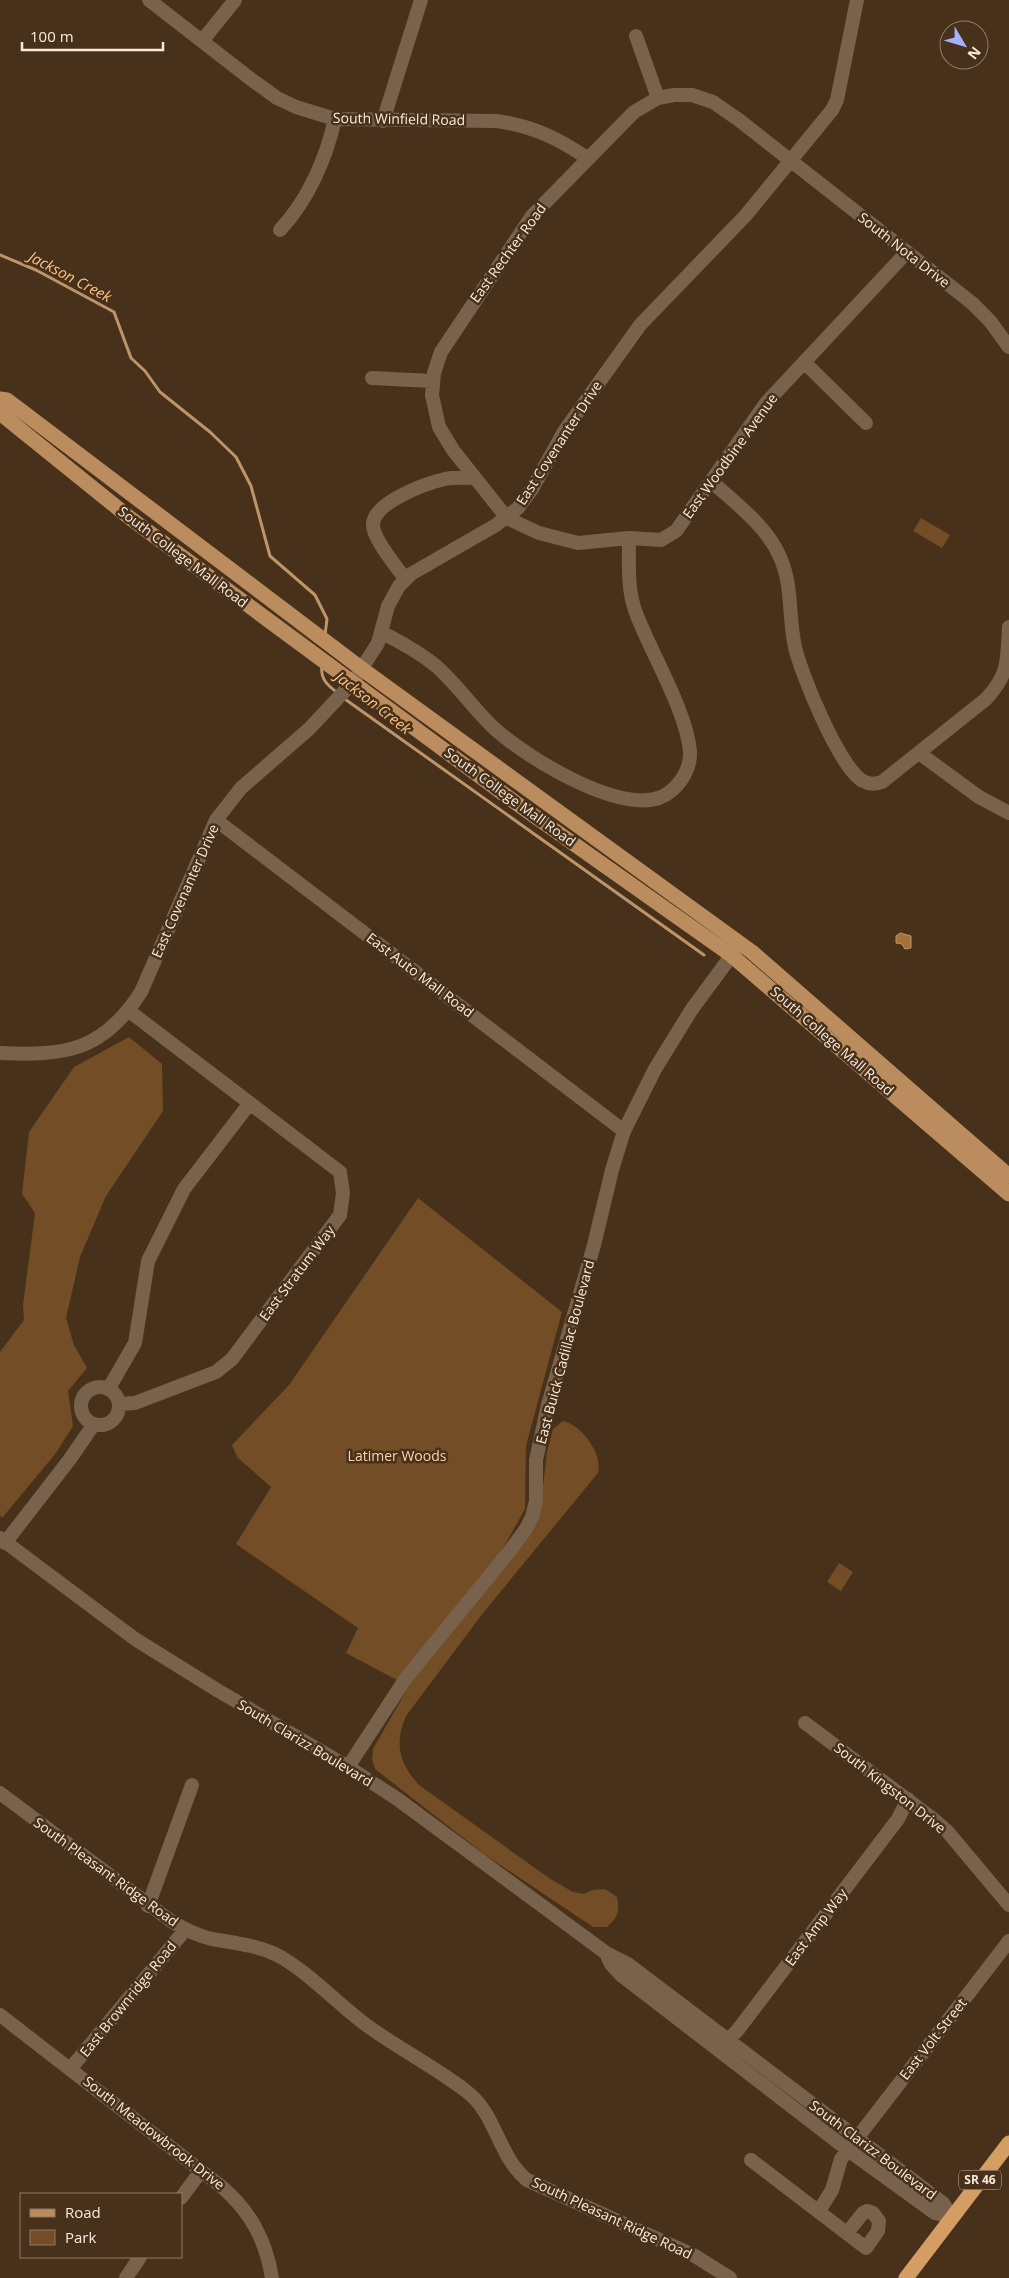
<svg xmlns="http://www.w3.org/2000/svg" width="1009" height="2278" font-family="'Open Sans',sans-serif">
<rect width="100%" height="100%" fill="#47311a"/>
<path fill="#724d25" d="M921,518L950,535L942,548L913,531Z
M129,1037L162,1064L163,1111L106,1196L80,1257L66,1318L74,1345L87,1368L68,1391L73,1426L56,1453L2,1518L0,1515V1352L24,1320L23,1305L35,1213L22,1194L29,1132L74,1067Z
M418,1198L562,1312L526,1446L525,1509L501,1552L397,1680L346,1653L358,1628L236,1544L271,1487L237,1457L232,1445L289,1385Z
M563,1421C582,1425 603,1454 598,1473L483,1613L406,1716C394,1743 399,1763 419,1785L549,1878L573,1892L584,1894L592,1890L605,1889L617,1897C620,1912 618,1917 607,1927H593L484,1854L375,1769L372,1759L373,1749L410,1684L541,1505L547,1452L553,1429Z
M839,1563L853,1572L841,1591L827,1582Z"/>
<path fill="#a57139" stroke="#be956a" d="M900,933L911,936V948L905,949L902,944L896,943V936Z"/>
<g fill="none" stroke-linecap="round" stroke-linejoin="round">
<path stroke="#be956a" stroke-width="3" d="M0,255L36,270L114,312L131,358L145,371L160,392L210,432L236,457L251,486L270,556L315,595L327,619L325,635
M322,666C320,679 328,686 338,693
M342,697L704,955"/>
<path stroke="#79624c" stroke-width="14" d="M149,0L252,80L277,98L296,107L335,119L497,121C532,126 558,138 587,158
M636,36L658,98
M202,41L235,0
M383,121L421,0
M280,230C308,200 326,159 335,119
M907,252L766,403L676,531L661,540L629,538L578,543L539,533L507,518L453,450L439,427L432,395L434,373L441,352L532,216L634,112L658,98L674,95H692L713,102L739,120L972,303L990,321L1009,347
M804,362L866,423
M372,378L432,381
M711,481C735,503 767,526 780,557C793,586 788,616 795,647C801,674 840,769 863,781C870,785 875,784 882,782L986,699C1009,674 1007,662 1009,627
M405,579C397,567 372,538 373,524C374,502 427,483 445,479C455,477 465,478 475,478
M381,632C400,642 419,652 436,666C458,685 474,710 495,729C526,757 633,825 671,791C683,781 691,766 690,751C686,710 651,653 636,613C627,590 629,562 629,538
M919,753L979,797L1009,813
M216,820L624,1131
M0,1053C66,1056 103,1051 141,992L216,820L241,788L309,729L353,682L378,643L388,606L399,586L411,574L496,525L518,508L532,489L565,430L640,325L746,215L832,110L837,100L857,0
M81 1406a19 19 0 1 1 38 0a19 19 0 1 1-38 0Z
M109,1388L135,1343L148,1261L184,1189L250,1103
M120,1404L135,1403L216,1372L232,1359L340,1215L343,1193L340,1172L129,1011
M0,1538L135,1639L217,1690L348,1767L396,1798L606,1953L628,1964L943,2203L952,2217
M5,1543L70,1459L94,1424
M805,1723L932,1818L947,1831L1009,1905
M348,1767L406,1678L509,1552L526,1529L532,1517L536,1501V1460L548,1405L594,1245L612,1170L624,1131L655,1069L692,1009L737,948
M0,1793L171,1921C184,1929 198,1936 212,1939C234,1943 255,1945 275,1954C304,1968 337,2003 365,2024C397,2048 434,2066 466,2091C497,2114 497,2155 527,2180L695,2256L730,2278
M148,1906L192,1785
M606,1953L611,1964L621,1975L848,2150L935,2213L952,2217
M0,2015L222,2187C251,2212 266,2241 272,2278
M722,2046L737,2031L898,1819L908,1799
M71,2068L185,1930
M751,2160L866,2248L878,2231L879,2221L873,2213L867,2211L863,2213L847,2233
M181,2198L201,2171
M819,2211L832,2190L841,2159L1009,1941
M126,2278L140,2257"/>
<path stroke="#ba8c5e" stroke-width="15" d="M0,399L7,400L362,669L752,952L1009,1176
M0,413L130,518L516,803L731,955L1009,1194"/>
<path stroke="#d39d64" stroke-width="15" d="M906,2278L1009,2143"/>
</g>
<g text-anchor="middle" stroke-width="5" stroke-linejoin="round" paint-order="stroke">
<rect fill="#47311a" stroke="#c4b2a2" stroke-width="1" x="959" y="2170.5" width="42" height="19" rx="4"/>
<g font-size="12" font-weight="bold" fill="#f9eadd">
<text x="980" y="2184">SR 46</text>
</g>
<g font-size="14" fill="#f9eadd" stroke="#47311a">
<text transform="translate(399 119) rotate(1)" y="5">South Winfield Road</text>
<text transform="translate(904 250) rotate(38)" y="5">South Nota Drive</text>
<text transform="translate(508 253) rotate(-54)" y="5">East Rechter Road</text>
<text transform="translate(559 443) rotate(-57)" y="5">East Covenanter Drive</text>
<text transform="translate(730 456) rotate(-54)" y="5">East Woodbine Avenue</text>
<text transform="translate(183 557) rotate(37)" y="5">South College Mall Road</text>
<text transform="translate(510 797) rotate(36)" y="5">South College Mall Road</text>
<text transform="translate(185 891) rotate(-66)" y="5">East Covenanter Drive</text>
<text transform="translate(420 975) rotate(37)" y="5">East Auto Mall Road</text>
<text transform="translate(832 1041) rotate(41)" y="5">South College Mall Road</text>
<text transform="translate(297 1273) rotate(-53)" y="5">East Stratum Way</text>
<text transform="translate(565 1352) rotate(-75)" y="5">East Buick Cadillac Boulevard</text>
<text transform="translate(305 1743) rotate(31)" y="5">South Clarizz Boulevard</text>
<text transform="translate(890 1788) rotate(38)" y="5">South Kingston Drive</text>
<text transform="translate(106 1872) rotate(36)" y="5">South Pleasant Ridge Road</text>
<text transform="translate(816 1927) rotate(-53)" y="5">East Amp Way</text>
<text transform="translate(128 1999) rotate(-51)" y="5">East Brownridge Road</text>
<text transform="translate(933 2039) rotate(-52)" y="5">East Volt Street</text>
<text transform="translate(154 2133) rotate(38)" y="5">South Meadowbrook Drive</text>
<text transform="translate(873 2150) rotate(37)" y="5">South Clarizz Boulevard</text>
<text transform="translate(612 2218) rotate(25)" y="5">South Pleasant Ridge Road</text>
</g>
<g font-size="14" fill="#ffd2a6" stroke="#47311a">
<text x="397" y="1461">Latimer Woods</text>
</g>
<g font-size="15" font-style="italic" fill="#fec387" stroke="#47311a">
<text transform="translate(70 277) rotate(28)" y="5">Jackson Creek</text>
<text transform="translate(373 703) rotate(38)" y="5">Jackson Creek</text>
</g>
</g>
<rect x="20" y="2193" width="162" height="65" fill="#47311a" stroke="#8e7b68"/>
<rect x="30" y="2209" width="25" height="8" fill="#ba8c5e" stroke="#8e7b68"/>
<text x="65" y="2218" font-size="15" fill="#f9eadd">Road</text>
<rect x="30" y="2230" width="25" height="15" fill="#724d25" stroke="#8e7b68"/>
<text x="65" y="2243" font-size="15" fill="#f9eadd">Park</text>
<g transform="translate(964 45) rotate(128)"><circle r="24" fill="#47311a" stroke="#8e7b68"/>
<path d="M0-4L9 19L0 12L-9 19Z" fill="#a4b1fc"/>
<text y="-8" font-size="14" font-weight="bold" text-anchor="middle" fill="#f9eadd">N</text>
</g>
<path d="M22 42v8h141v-8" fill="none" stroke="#f9eadd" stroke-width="2.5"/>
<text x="30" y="42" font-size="15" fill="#f9eadd" stroke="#47311a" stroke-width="4" paint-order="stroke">100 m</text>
</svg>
